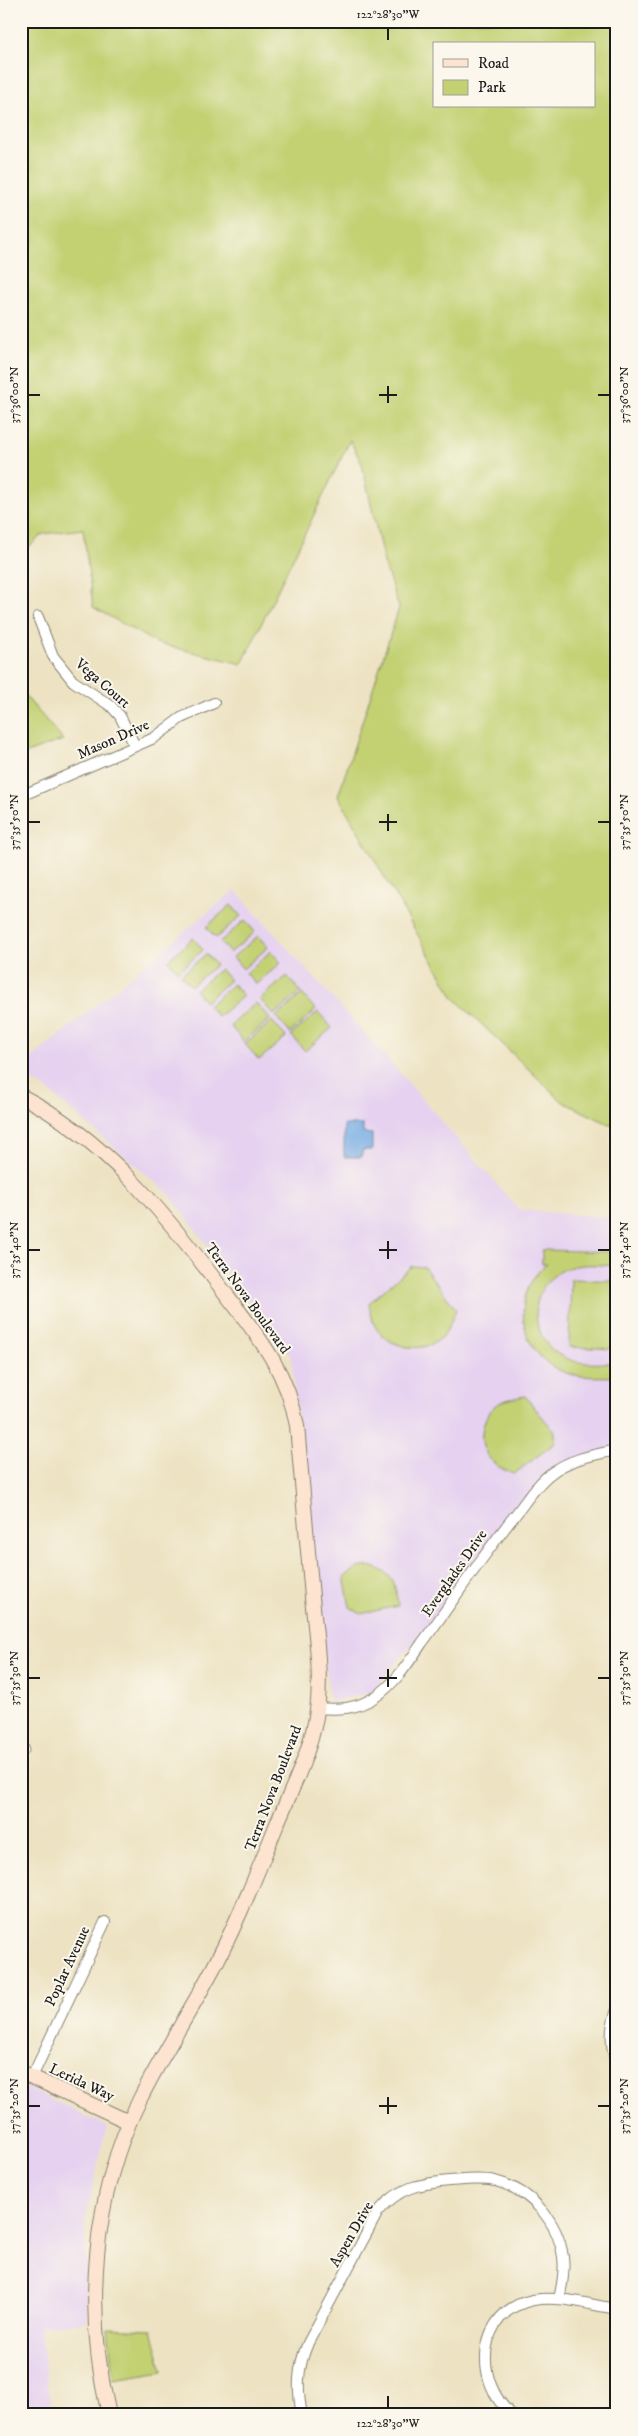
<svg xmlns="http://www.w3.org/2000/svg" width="638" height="2436" font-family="'IM FELL DW Pica',serif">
<rect width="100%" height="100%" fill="#fbf7ec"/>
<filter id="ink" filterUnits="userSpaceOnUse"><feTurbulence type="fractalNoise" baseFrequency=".02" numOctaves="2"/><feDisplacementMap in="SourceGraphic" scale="10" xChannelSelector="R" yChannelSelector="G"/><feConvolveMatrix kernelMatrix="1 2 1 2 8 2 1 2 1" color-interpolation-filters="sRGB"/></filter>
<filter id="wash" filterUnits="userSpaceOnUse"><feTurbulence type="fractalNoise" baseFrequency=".0096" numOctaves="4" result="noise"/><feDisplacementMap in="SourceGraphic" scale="20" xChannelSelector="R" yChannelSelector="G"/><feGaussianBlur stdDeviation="1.12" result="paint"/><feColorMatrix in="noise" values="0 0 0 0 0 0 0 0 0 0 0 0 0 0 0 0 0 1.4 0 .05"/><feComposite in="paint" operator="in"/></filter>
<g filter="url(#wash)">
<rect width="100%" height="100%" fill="#ede3c3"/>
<path fill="#e6d2f0" d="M235,890L400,1073L519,1210L617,1218V1451L560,1466L372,1692L330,1702L291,1357L169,1194L45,1088L21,1074V1067Z
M21,2085L107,2126L85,2220L87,2322L40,2326L49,2396L53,2415H21Z"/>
<path fill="#c3d173" stroke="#707648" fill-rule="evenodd" d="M21,21H617V1128L563,1102L454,998L338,796L399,608L384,563L362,464L350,440L242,664L156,643L93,607L83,529L43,534L21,554ZM434,44H594V106H434Z
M21,691L63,740L21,755Z
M231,905L241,916L216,938L206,927Z
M245,920L255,932L230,953L220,942Z
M258,936L268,947L243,969L233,957Z
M193,938L203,950L178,971L168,960Z
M271,951L281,963L256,984L246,973Z
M206,954L216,965L191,986L181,975Z
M220,969L230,980L205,1002L195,990Z
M287,976L301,992L274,1015L260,999Z
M233,984L243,996L218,1017L208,1006Z
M302,994L316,1010L290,1033L276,1017Z
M256,1003L270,1019L244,1042L230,1026Z
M318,1012L332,1028L305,1051L291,1035Z
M272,1021L286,1037L259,1060L245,1044Z
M542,1250L617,1252V1266C598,1265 578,1262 561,1271C524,1291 530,1345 568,1359C582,1365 601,1363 617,1363V1377C598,1376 576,1379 559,1370C518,1351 510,1292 547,1264H542Z
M412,1266L424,1267L456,1309C452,1319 449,1329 442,1337C423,1357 383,1347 373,1322C371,1316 370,1309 369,1303Z
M571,1279L617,1281V1349L569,1347Z
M525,1396L555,1432V1443L514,1474C489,1466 475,1446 485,1421C487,1414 490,1409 496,1405C505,1399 515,1398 525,1396Z
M369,1566C394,1572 395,1583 398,1606L361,1614L350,1607L344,1577L358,1568Z
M108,2328L152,2330L163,2371L113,2379Z"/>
<path fill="#76abe3" stroke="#496480" d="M344,1125H363V1133L372,1134V1150H362V1157H344Z"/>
</g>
<g filter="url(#ink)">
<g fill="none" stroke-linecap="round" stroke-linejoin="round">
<defs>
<path id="street" d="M38,617L53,656L73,681L111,706L120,716L135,746
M21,796L154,738L181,718L214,703
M317,1708C339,1710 357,1709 375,1697C395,1684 409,1662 422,1643C454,1600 482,1556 516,1514C526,1501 536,1485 550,1474C569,1459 593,1455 617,1450
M21,1753L24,1749
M617,2010C609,2029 610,2046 617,2065
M32,2077L105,1922
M302,2415C297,2389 297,2368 308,2343L378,2212C399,2187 418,2184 449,2181C465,2180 480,2178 495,2181C531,2190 558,2221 563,2257C565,2271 562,2286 559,2299
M512,2415C473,2382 476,2311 533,2300C560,2295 590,2305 617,2309"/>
<path id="secondary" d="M21,1096C104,1138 164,1213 219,1285C254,1331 287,1368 297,1426C302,1483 307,1540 312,1597C316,1640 324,1685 314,1727C306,1761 290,1793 277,1824C258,1871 239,1918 216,1963C192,2009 163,2053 140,2099C92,2195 84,2311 109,2415
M21,2072L129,2122"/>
</defs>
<use href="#street" stroke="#848070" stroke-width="12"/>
<use href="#secondary" stroke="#848070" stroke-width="16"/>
<use href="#street" stroke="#fff" stroke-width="10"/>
<use href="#secondary" stroke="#fde4d1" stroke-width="14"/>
</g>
</g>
<path fill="none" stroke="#1c1c1c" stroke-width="2" d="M388,28V40M388,386V403M28,395H40M379,395H397M598,395H610M388,814V831M28,822H40M379,822H397M598,822H610M388,1241V1259M28,1250H40M379,1250H397M598,1250H610M388,1669V1687M28,1678H40M379,1678H397M598,1678H610M388,2097V2114M28,2106H40M379,2106H397M598,2106H610M388,2396V2408"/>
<g text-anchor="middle" stroke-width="4" stroke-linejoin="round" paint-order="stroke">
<g font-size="15" fill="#1c1c1c" stroke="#fbf7ec">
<text transform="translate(103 683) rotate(41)" y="5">Vega Court</text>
<text transform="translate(113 739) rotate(-24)" y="5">Mason Drive</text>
<text transform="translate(248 1298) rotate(54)" y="5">Terra Nova Boulevard</text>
<text transform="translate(454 1573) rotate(-55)" y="5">Everglades Drive</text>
<text transform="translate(273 1788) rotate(-69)" y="5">Terra Nova Boulevard</text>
<text transform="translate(67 1966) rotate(-65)" y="5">Poplar Avenue</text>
<text transform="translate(82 2082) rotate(25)" y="5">Lerida Way</text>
<text transform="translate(351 2234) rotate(-60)" y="5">Aspen Drive</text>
</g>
</g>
<rect width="638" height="2436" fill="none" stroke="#fbf7ec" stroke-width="55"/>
<rect x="433" y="42" width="162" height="65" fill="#fbf7ec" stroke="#a29f99"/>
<rect x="443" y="59" width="25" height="8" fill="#fde4d1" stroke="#a29f99"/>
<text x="478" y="68" font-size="15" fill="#1c1c1c">Road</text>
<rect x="443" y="80" width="25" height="15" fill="#c3d173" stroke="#a29f99"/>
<text x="478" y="92" font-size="15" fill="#1c1c1c">Park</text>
<rect x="28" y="28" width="582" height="2380" fill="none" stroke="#1c1c1c" stroke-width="2"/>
<g font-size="12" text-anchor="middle" fill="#1c1c1c">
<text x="388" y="18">122°28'30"W</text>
<text transform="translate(14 395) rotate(-90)" y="4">37°36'00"N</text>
<text transform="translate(624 395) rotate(-90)" y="4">37°36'00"N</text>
<text transform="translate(14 822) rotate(-90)" y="4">37°35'50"N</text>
<text transform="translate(624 822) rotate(-90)" y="4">37°35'50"N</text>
<text transform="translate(14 1250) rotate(-90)" y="4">37°35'40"N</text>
<text transform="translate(624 1250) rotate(-90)" y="4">37°35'40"N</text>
<text transform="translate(14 1678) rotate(-90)" y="4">37°35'30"N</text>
<text transform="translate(624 1678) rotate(-90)" y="4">37°35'30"N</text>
<text transform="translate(14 2106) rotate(-90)" y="4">37°35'20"N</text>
<text transform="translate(624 2106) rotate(-90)" y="4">37°35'20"N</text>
<text x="388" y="2427">122°28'30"W</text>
</g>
</svg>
